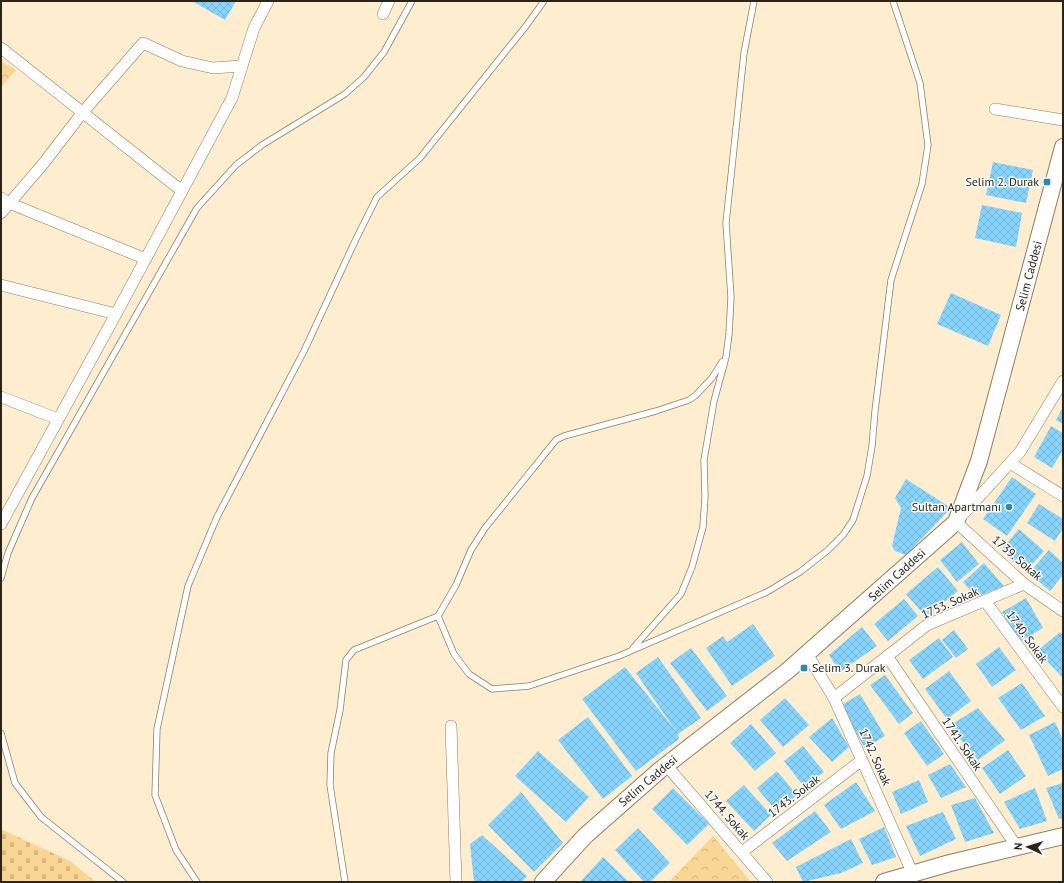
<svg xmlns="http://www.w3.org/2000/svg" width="1064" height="883" font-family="'PT Sans',sans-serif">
<defs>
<pattern id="cemetery-stones" width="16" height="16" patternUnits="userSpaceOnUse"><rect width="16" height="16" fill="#f9d694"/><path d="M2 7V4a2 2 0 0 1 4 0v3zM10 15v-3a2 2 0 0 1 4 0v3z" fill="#d6b87f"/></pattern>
<pattern id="park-crowns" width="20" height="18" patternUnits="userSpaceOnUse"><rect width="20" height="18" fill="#f9d694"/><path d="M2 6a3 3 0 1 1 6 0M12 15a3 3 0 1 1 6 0" fill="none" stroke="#d6b87f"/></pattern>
<pattern id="building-cross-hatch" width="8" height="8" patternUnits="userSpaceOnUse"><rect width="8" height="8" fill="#87d4fd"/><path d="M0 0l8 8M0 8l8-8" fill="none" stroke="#75b6d8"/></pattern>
</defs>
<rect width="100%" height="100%" fill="#feedcf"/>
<path fill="url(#cemetery-stones)" d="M1,829L70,861L96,882H1Z"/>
<path fill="url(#park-crowns)" d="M1,61L16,70L1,87Z
M713,836L751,882H669Z"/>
<path fill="url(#building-cross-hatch)" d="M192,1H236L225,20Z
M993,162L1033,170L1026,203L986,195Z
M982,205L1022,213L1016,247L975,238Z
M951,293L1001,315L988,346L937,324Z
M1063,407V424L1056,420Z
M1051,426L1063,433V450L1052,468L1034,457Z
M1012,477L1036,494L1007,536L983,519Z
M906,479L951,508L906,555L895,551L892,546L901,508L895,498Z
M1039,504L1063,519V528L1055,541L1027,523Z
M1019,529L1044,551L1026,572L1001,550Z
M962,542L979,564L957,582L940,560Z
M1049,550L1063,563V575L1050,591L1029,573Z
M984,563L1004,586L976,597L963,582Z
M938,567L958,591L926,617L906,594Z
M1026,598L1043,628L1019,642L1002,612Z
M904,599L918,616L888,641L874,624Z
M753,624L775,656L732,686L706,648L723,636L727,642Z
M862,627L877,646L840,672L829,655Z
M954,630L968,649L956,658L942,640Z
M1060,632L1063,635V678L1037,651Z
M939,638L953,657L923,679L909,660Z
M999,647L1016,670L992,687L976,664Z
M691,648L727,696L707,711L670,663Z
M658,657L701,718L678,734L679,739L636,771L582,699L625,667L675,730L636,673Z
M949,671L971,701L947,719L925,689Z
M885,675L913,713L899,724L870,685Z
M1022,683L1045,716L1021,730L998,698Z
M860,694L885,736L865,748L840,706Z
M785,698L809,725L783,747L760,720Z
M978,708L1005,740L978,760L949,726Z
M588,717L632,776L603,799L558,740Z
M832,718L849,747L832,762L809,737Z
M921,721L944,754L927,766L904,733Z
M1055,722L1063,740V769L1048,776L1029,735Z
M751,724L776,753L755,771L730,743Z
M803,746L824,772L804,787L784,761Z
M1008,750L1026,776L1000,794L982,768Z
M538,751L589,797L566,822L515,776Z
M950,764L966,787L941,798L928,775Z
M777,771L797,795L777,812L757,788Z
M919,780L928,802L901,814L892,792Z
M856,782L875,811L841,829L824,805Z
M1063,783V818L1059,819L1046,788Z
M744,785L771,815L754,831L726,801Z
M673,788L709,824L687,845L652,809Z
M1035,788L1047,821L1020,829L1004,802Z
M521,792L563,843L534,872L488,825Z
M975,798L994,833L965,842L951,805Z
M815,811L831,832L787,861L772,843Z
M943,812L956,839L920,856L906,826Z
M884,827L896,857L872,865L859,839Z
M638,828L670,863L650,882H644L615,850Z
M482,835L527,876L522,882H474L470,844Z
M851,839L863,863L841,873L803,882L796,867Z
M603,857L629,882H580Z"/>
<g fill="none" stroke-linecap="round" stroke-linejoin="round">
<defs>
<path id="lane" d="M1,578L8,553L32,498L197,208L236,165L262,145L345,94L364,77L384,52L412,1
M438,616L456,585L471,550L485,528L556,440L564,436L656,411L689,400L696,395L712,378L722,362
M633,648L681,594L692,567L703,527L705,497L704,460L714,401L726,357L729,334L731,297L726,223L744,53L754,1
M1,733L15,783L41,817L123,882
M197,882L176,850L155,795L157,729L188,586L217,517L304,351L356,239L377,197L420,158L526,26L544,1
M345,882L330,785L331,753L340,710L346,660L354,650L438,616L454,654L469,674L492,689L529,686L619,656L767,592L800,572L828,550L843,535L853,520L867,476L872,446L875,411L891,280L922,184L928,145L920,83L893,1"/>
<path id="street" d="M383,14L389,1
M1,48L182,191
M995,109L1063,120
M1,198L9,203L146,259
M1,213L43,164L83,112L143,43L182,61L213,68L241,66
M1,285L116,314
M1063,381L1020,452L956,522L1024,584L1063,611
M1,397L58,419
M1010,463L1063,496
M1,524L116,314L232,98L254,28L268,1
M985,601L1063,707
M807,654L834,698L913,874
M887,656L1017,847
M834,698L927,625L1024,584
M451,726L456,882
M666,765L767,882
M742,852L862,760"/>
<path id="secondary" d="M543,882L585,836L660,770L786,672L956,522L979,461L1063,147
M884,882L950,863L1063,836"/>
</defs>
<use href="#lane" stroke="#8d7e63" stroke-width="7"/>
<use href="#street" stroke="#8d7e63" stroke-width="12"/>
<use href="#secondary" stroke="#8d7e63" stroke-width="18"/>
<use href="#lane" stroke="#fff" stroke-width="5.5"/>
<use href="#street" stroke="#fff" stroke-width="11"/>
<use href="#secondary" stroke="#fff" stroke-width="16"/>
</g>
<g fill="#2b8ab5" stroke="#fcfcfc" stroke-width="1.5">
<rect x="1043" y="178" width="8" height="8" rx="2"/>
<circle cx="1009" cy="507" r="4"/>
<rect x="800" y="664" width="8" height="8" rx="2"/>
</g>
<g text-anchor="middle" stroke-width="3" stroke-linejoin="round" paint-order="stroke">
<g font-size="12" fill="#2a2419" stroke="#fcfcfc" text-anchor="end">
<text x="1039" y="186">Selim 2. Durak</text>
<text x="1001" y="511">Sultan Apartmanı</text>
<text x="812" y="672" text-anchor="start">Selim 3. Durak</text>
</g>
<g font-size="12" fill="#2a2419" stroke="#fcfcfc">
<text transform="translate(1029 276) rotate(-75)" y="4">Selim Caddesi</text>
<text transform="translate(1017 558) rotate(41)" y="4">1739. Sokak</text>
<text transform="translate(897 575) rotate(-42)" y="4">Selim Caddesi</text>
<text transform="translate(950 603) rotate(-24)" y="4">1753. Sokak</text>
<text transform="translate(1027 637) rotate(54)" y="4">1740. Sokak</text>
<text transform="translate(962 744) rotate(56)" y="4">1741. Sokak</text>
<text transform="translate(875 757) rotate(66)" y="4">1742. Sokak</text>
<text transform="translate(648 781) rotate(-40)" y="4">Selim Caddesi</text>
<text transform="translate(794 796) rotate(-37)" y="4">1743. Sokak</text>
<text transform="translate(727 815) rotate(49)" y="4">1744. Sokak</text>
</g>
</g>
<rect width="1064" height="883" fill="none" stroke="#2a2419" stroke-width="4"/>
<g transform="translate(1028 847) rotate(274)" stroke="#fcfcfc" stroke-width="3" paint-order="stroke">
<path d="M0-3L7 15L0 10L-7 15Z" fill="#2a2419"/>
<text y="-6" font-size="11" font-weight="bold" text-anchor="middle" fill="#2a2419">N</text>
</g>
</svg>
